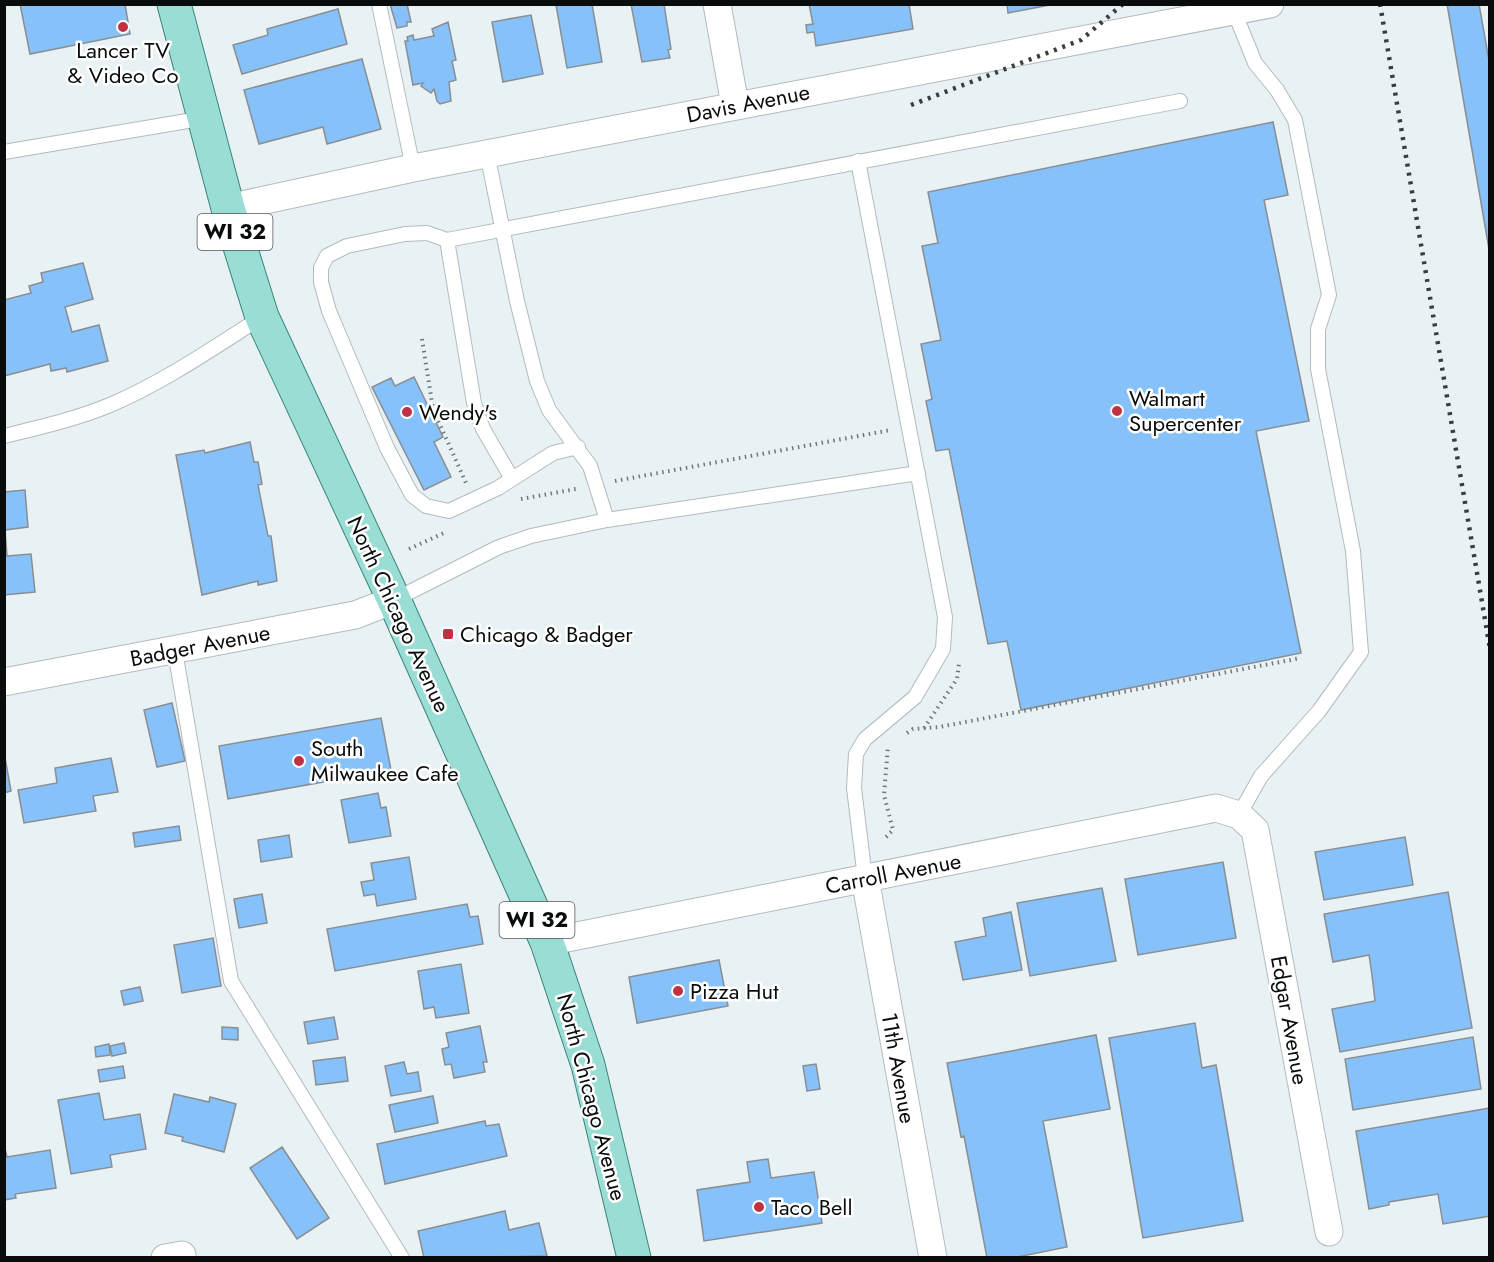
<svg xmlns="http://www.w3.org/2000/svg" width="1494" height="1262" font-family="Jost,sans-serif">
<rect width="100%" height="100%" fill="#e8f1f3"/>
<path fill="#87c1fa" stroke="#898e93" stroke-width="1.5" d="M20,4H125L130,34L30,54Z
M390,4H407L411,22H407V26L397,28Z
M592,4L602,62L567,68L556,5Z
M631,4H664L671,49L668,50L670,58L642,62Z
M809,4H909L913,29L816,46L814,32L807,33L806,25L813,24Z
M1007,4H1055L1008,13Z
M1447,4H1479L1490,66V255Z
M338,9L347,44L242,74L233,45L268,35L267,29Z
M531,15L543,74L503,82L492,22Z
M448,22L456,60L452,61L456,80L449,82L451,101L440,104L437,101L434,89L431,93L421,86L423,83L413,85L405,41H408L407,37L413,35L414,40L434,36L432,29Z
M362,59L381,129L327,144L323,127L259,144L244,90Z
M1273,122L1288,195L1264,200L1309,421L1256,431L1301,653L1021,710L1007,641L988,644L949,449L936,451L926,401L932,399L921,344L941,340L922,246L938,243L928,192Z
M83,263L93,299L65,307L72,332L99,325L108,361L67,372L66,368L51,371L50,364L4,376V300L31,293L29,286L43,282L41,273Z
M414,377L443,437L434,442L451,477L424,490L372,387L391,378L395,386Z
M250,442L254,462H258L262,484L258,485L268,536H271L277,581L258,585V581L202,595L176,455L204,450L205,453Z
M25,490L28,527L5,530L7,556L31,554L35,592L4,595V492Z
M172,703L185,761L157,767L144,710Z
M381,718L391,770L228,799L219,746Z
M4,752L11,791L4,793Z
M111,758L118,792L93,796L96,811L24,823L18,790L57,783L55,768Z
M378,793L381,808L386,807L391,836L349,843L341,800Z
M179,826L181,840L135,847L133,833Z
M289,835L292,857L261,862L258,840Z
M1405,837L1413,885L1324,900L1315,852Z
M409,857L416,899L377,906L375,894L364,896L361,882L374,880L371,863Z
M1223,862L1236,938L1138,955L1125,879Z
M1102,888L1116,961L1030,976L1017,903Z
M1448,892L1472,1028L1340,1052L1332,1009L1375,1001L1372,975L1369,955L1333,962L1324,914Z
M262,894L267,923L239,928L234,899Z
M467,904L470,917L478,916L483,944L335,971L327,929Z
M1011,912L1022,970L963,980L955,942L986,936L983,918Z
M213,938L221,986L182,993L174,945Z
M719,960L728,1006L637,1023L629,977Z
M461,964L469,1013L436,1018L434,1007L424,1009L418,971Z
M140,987L143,1001L124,1005L121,991Z
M334,1017L338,1039L308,1044L304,1022Z
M1195,1023L1202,1068L1216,1065L1243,1221L1143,1238L1109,1038Z
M480,1026L487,1062H483L485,1072L454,1078L451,1064L445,1065L442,1049L449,1047L446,1033Z
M222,1027L238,1028V1040L222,1039Z
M1096,1035L1110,1109L1043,1121L1067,1247L1012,1258H987L964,1136L961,1137L947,1063Z
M1473,1037L1481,1089L1353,1110L1345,1059Z
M124,1043L126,1053L112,1056L110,1046Z
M109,1044L110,1055L96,1057L95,1047Z
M345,1057L348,1081L316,1085L313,1061Z
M404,1062L407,1074L418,1072L421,1091L391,1096L385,1066Z
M816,1064L820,1089L807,1091L803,1066Z
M123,1066L125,1078L100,1082L98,1070Z
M99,1093L104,1120L140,1114L146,1149L110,1155L112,1167L71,1174L58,1100Z
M174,1094L209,1102L210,1097L236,1104L224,1152L182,1141L183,1137L165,1133Z
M433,1096L438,1123L395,1132L389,1105Z
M1490,1108V1216L1443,1224L1438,1194L1389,1202V1205L1369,1209L1356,1131Z
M485,1121L486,1126L499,1124L507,1156L385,1184L377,1144Z
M4,1144L7,1157L50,1150L56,1188L15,1194L16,1198L4,1200Z
M282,1147L329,1218L297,1239L250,1168Z
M768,1159L771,1178L814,1172L822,1223L704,1241L697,1190L750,1182L747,1162Z
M505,1211L509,1230L539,1223L547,1256L424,1258L418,1231Z"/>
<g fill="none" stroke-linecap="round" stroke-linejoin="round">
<defs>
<path id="lane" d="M379,4L413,168
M1234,11L1255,63L1277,90L1295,120L1329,295L1318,329V369L1353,551L1361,652L1319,711L1261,776L1239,815
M4,152L205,118
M487,153L517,301L537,381L549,410L590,466L607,520
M858,161L945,617L943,649L915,697L865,739L856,754L854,788L865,878
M447,240L474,403L483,429L511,477
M4,436C41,427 76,419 110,405C164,382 213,348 262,317
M578,447L553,453L498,488L449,511L426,506L412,495L387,448L329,311L321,282V268L327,256L347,246L405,234L427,233L447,240L1180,101
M394,600L499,547L531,536L607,520L918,473
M175,651L231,981L402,1258"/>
<path id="street" d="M717,4L735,105
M228,208L413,168L1270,4
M4,682L355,615L394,600
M865,878L933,1258
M547,942L1216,808L1239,815L1255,830L1329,1232
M165,1258L182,1255"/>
<path id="primary" d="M174,4L228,208L262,317L394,600L547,942L588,1065L634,1258"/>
</defs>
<use href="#lane" stroke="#b2bbbd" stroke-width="16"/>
<use href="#street" stroke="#b2bbbd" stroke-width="29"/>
<use href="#primary" stroke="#3a857c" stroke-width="35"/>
<path stroke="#727879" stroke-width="4" stroke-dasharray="1.5 4.5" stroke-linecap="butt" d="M422,339L433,409L466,483
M615,481L891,430
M521,499L576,489
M409,549L446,532
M924,728L957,679L959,663
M907,733L913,729L939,727L1301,658
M886,837L893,830L884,795L888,746"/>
<use href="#lane" stroke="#fff" stroke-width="14"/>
<use href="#street" stroke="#fff" stroke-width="27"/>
<use href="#primary" stroke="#99ddd4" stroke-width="33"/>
<path stroke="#393d3e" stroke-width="4.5" stroke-dasharray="3 6" stroke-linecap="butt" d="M1380,4L1490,649
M911,105L1081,40L1123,4"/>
</g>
<g fill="#c13145" stroke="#fff" stroke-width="2">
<circle cx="123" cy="27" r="6"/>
<circle cx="1117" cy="411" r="6"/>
<circle cx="407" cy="412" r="6"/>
<rect x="442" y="628" width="12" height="12" rx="3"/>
<circle cx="299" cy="761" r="6"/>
<circle cx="678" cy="991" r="6"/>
<circle cx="759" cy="1207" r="6"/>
</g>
<g text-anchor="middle" stroke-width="5" stroke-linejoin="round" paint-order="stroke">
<g fill="#fff" stroke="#535556" stroke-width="1.5">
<rect x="197.5" y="214" width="75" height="36" rx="4.5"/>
<rect x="499.5" y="902" width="75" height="36" rx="4.5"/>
</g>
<g font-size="21" font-weight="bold" fill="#090c0d">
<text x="235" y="239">WI 32</text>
<text x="537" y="927">WI 32</text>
</g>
<g font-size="22" fill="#090c0d" stroke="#fff" text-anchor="start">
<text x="123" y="58" text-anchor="middle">Lancer TV<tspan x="123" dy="25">&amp; Video Co</tspan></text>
<text x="1129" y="406">Walmart<tspan x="1129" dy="25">Supercenter</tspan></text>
<text x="419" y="420">Wendy's</text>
<text x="460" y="642">Chicago &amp; Badger</text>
<text x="311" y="756">South<tspan x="311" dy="25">Milwaukee Cafe</tspan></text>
<text x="690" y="999">Pizza Hut</text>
<text x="771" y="1215">Taco Bell</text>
</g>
<g font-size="22" fill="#090c0d" stroke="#fff">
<text transform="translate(748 103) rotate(-11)" y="8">Davis Avenue</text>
<text transform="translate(399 614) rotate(65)" y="8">North Chicago Avenue</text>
<text transform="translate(200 645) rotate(-11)" y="8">Badger Avenue</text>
<text transform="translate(893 873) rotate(-11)" y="8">Carroll Avenue</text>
<text transform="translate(1290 1020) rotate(80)" y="8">Edgar Avenue</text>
<text transform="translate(899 1068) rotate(80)" y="8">11th Avenue</text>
<text transform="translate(592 1097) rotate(75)" y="8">North Chicago Avenue</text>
</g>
</g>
<rect width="1494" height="1262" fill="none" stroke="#090c0d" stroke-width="12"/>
</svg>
